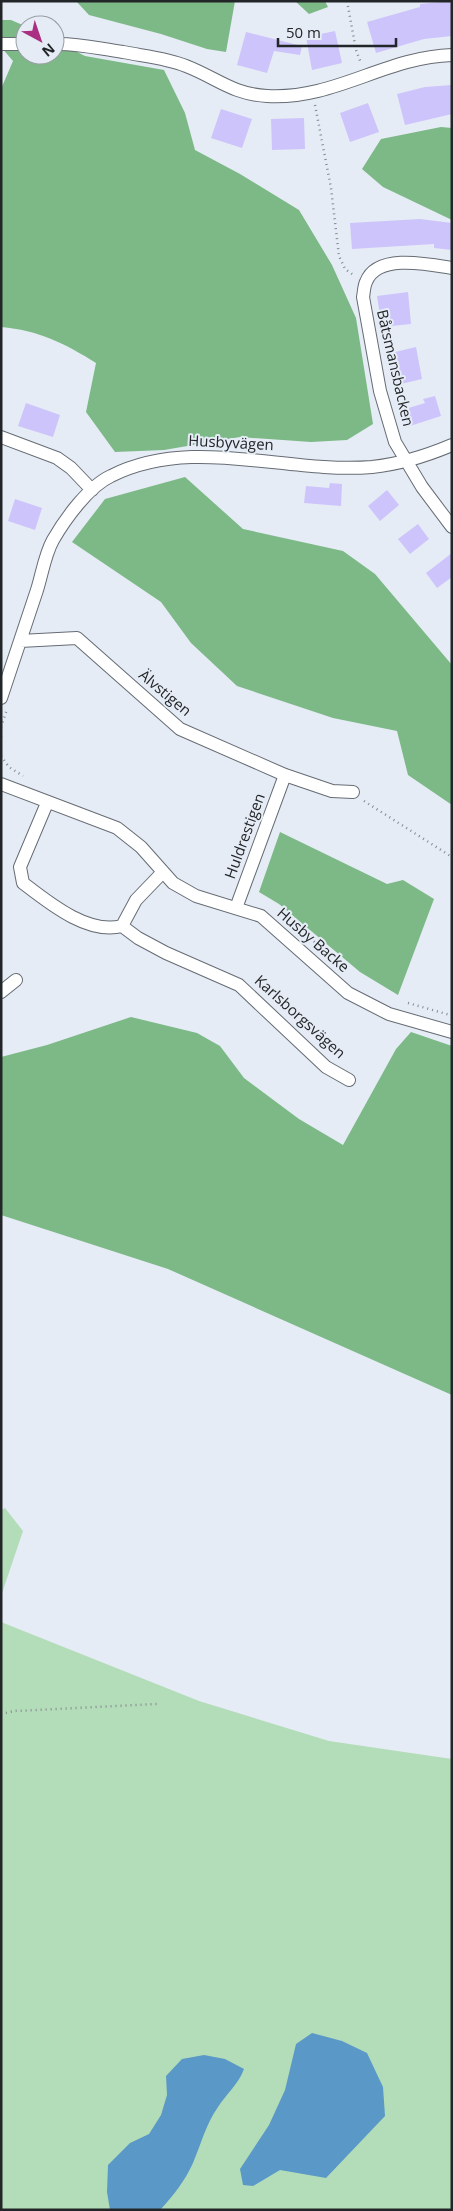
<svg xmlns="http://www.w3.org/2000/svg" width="453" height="2211" font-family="'Open Sans',sans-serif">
<rect width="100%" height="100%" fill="#e5ecf5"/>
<path fill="#b3ddb9" d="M5,1508L23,1531L1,1596V1510Z
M1,1622L199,1701L329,1741L452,1759V2210H1Z"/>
<path fill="#7cb986" d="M76,1H235L226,52L207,49L161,34L89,15Z
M295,1H325L328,7L309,14Z
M1,20H11L25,26V55H55V41L85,56L164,70L185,113L195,150L240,174L299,210L332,265L356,318L373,424L347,440L311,442L240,437L164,450L115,452L86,412L96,363C66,344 38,330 1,327V89L13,61L1,47Z
M441,127L452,128V220L383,187L362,169L381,139Z
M185,477L243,529L343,551L375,574L452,665V805L408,775L397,731L333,718L237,686L191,643L161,602L72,542L105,499Z
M280,832L387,884L403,880L434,899L398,995L360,972L279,904L259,892Z
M131,1017L197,1033L220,1046L244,1078L299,1119L343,1145L396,1049L411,1032L452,1046V1395L168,1269L1,1215V1057L47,1045Z"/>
<path fill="#5a98c7" d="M312,2033L342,2041L367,2053L383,2087L385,2116L326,2178L280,2170L253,2186L243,2185L240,2169L269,2125L285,2090L296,2044Z
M204,2055L225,2059L244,2069C238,2085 227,2093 218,2107C206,2124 201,2144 193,2163C185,2181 173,2196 160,2210H110L107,2192L108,2165L130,2143L149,2134L161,2115L167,2095L166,2076L182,2059Z"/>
<path fill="#cdc4fb" d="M452,1V36L424,39L376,53L367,22L420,7V4Z
M335,31L342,63L312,70L306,37Z
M246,32L302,46L300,55L274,51L267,73L237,65Z
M452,85V114L405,125L397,94L425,87Z
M368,103L379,132L350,142L340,113Z
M221,109L252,119L242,148L211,138Z
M304,118L305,149L272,150L271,119Z
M420,219L452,223V250L434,248V244L352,249L350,223Z
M408,292L411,324L391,326L389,314L380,315L377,296Z
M416,347L422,379L401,384L398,371L392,372L387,354Z
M435,396L441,416L407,427L402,410L425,403L423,399Z
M26,403L60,415L53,437L18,426Z
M330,483L342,484L341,506L304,503L306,486L329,488Z
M387,490L399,505L380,521L368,506Z
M15,499L42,508L35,530L8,521Z
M418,524L429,539L410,554L398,539Z
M452,553V577L437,588L426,573Z"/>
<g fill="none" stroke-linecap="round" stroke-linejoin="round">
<defs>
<path id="street" d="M1,44H25
M55,44C78,43 100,49 123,52C143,56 167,58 186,66C217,78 232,94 267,96C335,100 385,57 452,55
M452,268C428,264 377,253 366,282C364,286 364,292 363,297L380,391L395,442L422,487L452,527
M1,437L57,458L71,468L92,490
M20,641L77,638L180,729L285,775L332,791L353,792
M1,698C13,662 25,626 37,590C42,574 45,554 53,540C65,519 89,486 111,476C193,435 285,474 372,467C401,464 426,456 452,445
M1,784L117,828L141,847L173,883L196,896L261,916L348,993L389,1014L452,1032
M47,803L20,867L23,883C49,903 88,935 122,926L136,900L162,873
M236,908L285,775
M122,926L138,938L166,953L239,985L326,1067L349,1080
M1,992L16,980"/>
</defs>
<use href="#street" stroke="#666c74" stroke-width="14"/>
<path stroke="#858a90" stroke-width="2.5" stroke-dasharray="1 4" stroke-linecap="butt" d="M347,1L356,50L361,63
M315,105L331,188L339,256L345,269L355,276
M1,727L7,709
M1,736V737
M1,756L9,767L23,776
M364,801L452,857
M280,912L303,929L320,948
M408,1003L450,1015
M1,1714L14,1711L158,1704"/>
<use href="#street" stroke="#fff" stroke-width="12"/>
</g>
<g text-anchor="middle" stroke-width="4" stroke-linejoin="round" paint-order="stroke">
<g font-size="15" fill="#232629" stroke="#e5ecf5">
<text transform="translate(395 368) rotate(77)" y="5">Båtsmansbacken</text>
<text transform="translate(231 443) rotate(3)" y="5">Husbyvägen</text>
<text transform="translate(165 693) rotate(40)" y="5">Älvstigen</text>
<text transform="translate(245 836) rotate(-70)" y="5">Huldrestigen</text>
<text transform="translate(313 940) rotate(41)" y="5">Husby Backe</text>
<text transform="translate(300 1017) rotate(42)" y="5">Karlsborgsvägen</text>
</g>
</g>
<rect width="453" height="2211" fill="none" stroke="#232629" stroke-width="5"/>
<g transform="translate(40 40) rotate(140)"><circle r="24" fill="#e5ecf5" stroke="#979da3"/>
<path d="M0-4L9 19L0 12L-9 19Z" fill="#aa2f83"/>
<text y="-8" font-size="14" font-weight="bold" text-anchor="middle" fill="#232629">N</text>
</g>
<path d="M278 38v8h118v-8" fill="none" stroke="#232629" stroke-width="2.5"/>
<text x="286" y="38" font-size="15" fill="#232629" stroke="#e5ecf5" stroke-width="4" paint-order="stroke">50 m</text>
</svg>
